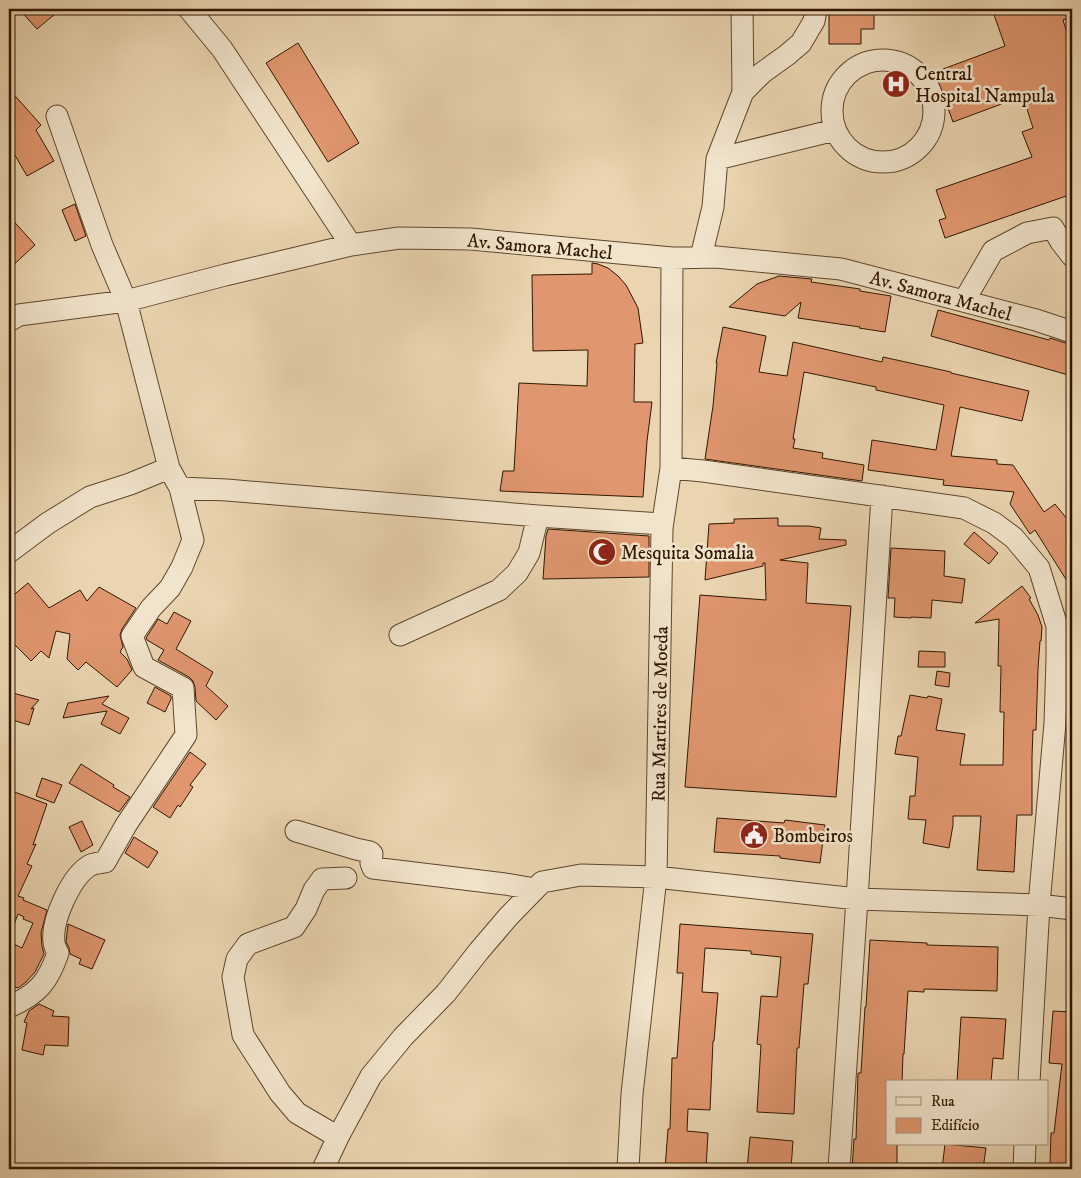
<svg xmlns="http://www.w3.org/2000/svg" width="1081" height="1178" font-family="'IM FELL DW Pica',serif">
<rect width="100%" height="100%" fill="#ead5b0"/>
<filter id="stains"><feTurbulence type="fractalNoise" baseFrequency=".004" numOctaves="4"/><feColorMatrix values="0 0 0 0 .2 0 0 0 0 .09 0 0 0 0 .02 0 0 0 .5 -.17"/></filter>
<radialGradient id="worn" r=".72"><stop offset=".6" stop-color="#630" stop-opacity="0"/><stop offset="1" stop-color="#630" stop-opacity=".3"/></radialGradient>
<path fill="#e0966f" stroke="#311600" d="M19,9H61L37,29Z
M829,9H874V29H861V44H829Z
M992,9H1072V17L1063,20L1072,49V194L945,238L939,220L946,218L936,190L1032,157L1022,132L1033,128L1023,96L953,122L935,72L1005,46Z
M298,43L359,143L328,162L266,63Z
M9,89L41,125L36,130L54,161L27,176L9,145Z
M75,204L86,236L75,241L62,210Z
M9,216L35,245L9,269Z
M592,263L598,264L608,268L618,276L626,285L638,308L643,343L635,344L634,402H652L647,441L643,497L500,491L503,471H514L519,383L587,386L588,350L533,351L532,275L592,274Z
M779,276L812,279L811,282L860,289V291L891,296L885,332L859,328L860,327L798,318L801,302L785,316L729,307L757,284Z
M938,310L1049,340L1050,338L1072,345V376L931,336Z
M723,327L766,336L759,372L787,376L793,342L882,362L883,357L951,372V373L1029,391L1022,421L960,407L951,456L997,460V464L1013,465L1044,512L1055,504L1072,525V589L1035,530L1030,534L1010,504L1014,492L943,485L944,480L868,470L872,440L936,450L944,405L876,390V387L804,372L793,439H795L793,448L823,453L822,458L864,465L862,481L705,459L713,406L717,363H716Z
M778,518V526H809L821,528L819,539L846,540V545L780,560L808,563L806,603L851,606L836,797L685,787L700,595L766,600L765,563H763V566L705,580L709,524L734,523V519Z
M548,529L649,536V577L543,579L546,536Z
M974,532L998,553L989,564L964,544Z
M891,548L945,551L944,576L965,579L962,603L932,600L931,618L911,617V618L894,617L895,598H888Z
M28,583L49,608L80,590L87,601L99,587L136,608L122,629L120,635L123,647L120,652L127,659L132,670L117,687L86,662L78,670L67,659L70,634L56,631L49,658L41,651L31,661L9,639V599Z
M1022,586L1031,598L1029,599L1038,615L1042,627L1041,641H1040L1038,669L1036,730H1033L1032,757V815H1017L1014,872L977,870L981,816H953V825L949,848L923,843L926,820L908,819L910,796H915L918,757L895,754L898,736H901L910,695L927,698L928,696L942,699L936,730L965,734L960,765H1003L1004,712H1000L1001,666H998L999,619L975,623Z
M174,612L191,621L176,649L213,672L206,686L228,706L216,720L196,701L195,687L193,681L189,677L158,660L164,650L147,640L146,638L158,619L167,624Z
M919,651L945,652V667H918Z
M937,671L950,673L949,687L935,685Z
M155,687L171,696V699L165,712L147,703Z
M9,692L39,700L31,709L34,708L29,725L9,719Z
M109,696L102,704L129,718L120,734L101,724L107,711L63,718L68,703Z
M190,752L206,764L190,785L193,787L180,807L178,805L170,818L153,807Z
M81,764L114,785L113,787L130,797L119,812L69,783Z
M42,778L62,785L54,803L36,796Z
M9,790L47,804L33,845L36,844L27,864L32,866L18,896L24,898L23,900L47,910L41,933L42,946L44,954L35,972L26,982L18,988L9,985V951L12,943L22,948L33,923L23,919L24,917L18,914L10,935L9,934Z
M717,818L784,823L785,820L825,825L820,863L780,858V856L714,852Z
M82,821L93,845L81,852L69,827Z
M134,837L158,852L148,868L125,853Z
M68,924L105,940L92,969L79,964L81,959L70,954L69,948L66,942Z
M680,924L813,934L808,984H804L799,1048H797L794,1114L757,1112L761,1045L757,1044L761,996L777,997L781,957L751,954V951L705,948L702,992L718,993L714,1041H713L710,1110L688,1109L687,1131L708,1133L706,1169H665L668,1129H670L672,1058H677L683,973H677Z
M870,940L927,943V945L998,947L997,991L924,989V992L908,991L904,1054H903L902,1082H887V1144H897V1169H852L854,1139H856L858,1073H861L865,1007H866Z
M39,1004L54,1011L52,1016L69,1017L68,1046L45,1045L43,1055L22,1050L27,1023L24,1022L29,1011Z
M1053,1011L1072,1012V1165L1050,1164L1051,1133H1054L1062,1064L1049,1063Z
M961,1017L1006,1019L1003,1059L993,1058L991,1082H957Z
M750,1137L793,1141L791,1169H747Z
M945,1144L986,1148L983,1169H942Z"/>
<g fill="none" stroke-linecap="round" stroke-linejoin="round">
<defs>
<path id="minor" d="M189,9L222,49L351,245
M832 111a51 51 0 1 1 102 0a51 51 0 1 1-102 0Z
M743,92L762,73L787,55L801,43L814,21L816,9
M57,116L102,245L126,301L169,468L180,488L227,490L538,516L662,524
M717,159L835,130
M701,257L713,207L717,159L743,92L742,9
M964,301L993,251L1027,233L1053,228L1061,242L1072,256
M9,321L19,315L126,301L225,275L351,245L399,238L471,239L672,258L716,257L841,269L1036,320L1072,332
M671,468L703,471L964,508L994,523L1014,538L1039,568L1057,626V659L1055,723L1039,905L1029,1082
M9,552L48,523L90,497L130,484L169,468
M400,635L499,590L517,573L529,553L538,516
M296,831L356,849L370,852L372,854L371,863L373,868L505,884L535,889
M9,1007C38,994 48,982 58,953C56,949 54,946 54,942C51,921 71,877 89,866C93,863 100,863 105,862L126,825L186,735L183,688L144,667L132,636L151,608L170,588L182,567L193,540L180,488
M338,1137L297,1113L280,1093L243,1035L233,977L237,959L248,944L294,927L306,909L314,890L322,879L346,878
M323,1169L338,1137L371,1076L403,1037L446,993L479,951L508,917L542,882L581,875L656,877L857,899L1039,905L1072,909
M628,1169L632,1094L656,877L662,528L671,468L672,258
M839,1169L857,899L882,496
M1024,1169L1025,1144"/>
</defs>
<use href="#minor" stroke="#5f462c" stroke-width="23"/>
<use href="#minor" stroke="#f1e4cc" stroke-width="21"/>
</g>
<defs>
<symbol id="hospital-disc" viewBox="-11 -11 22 22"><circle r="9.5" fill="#8f2418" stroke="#f1e4cc"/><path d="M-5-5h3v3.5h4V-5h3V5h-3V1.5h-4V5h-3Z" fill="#fff"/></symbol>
<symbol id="mosque-disc" viewBox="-11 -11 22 22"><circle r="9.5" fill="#8f2418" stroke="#f1e4cc"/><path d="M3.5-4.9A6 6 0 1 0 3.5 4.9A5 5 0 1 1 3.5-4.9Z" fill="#fff"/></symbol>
<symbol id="civic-disc" viewBox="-11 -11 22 22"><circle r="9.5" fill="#8f2418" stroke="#f1e4cc"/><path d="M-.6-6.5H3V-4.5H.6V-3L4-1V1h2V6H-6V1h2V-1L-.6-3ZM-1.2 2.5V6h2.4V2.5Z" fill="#fff"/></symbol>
</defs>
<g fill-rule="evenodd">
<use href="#hospital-disc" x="880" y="68" width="32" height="32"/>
<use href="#mosque-disc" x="586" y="536" width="32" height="32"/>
<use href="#civic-disc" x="738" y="819" width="32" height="32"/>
</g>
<g text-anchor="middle" stroke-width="5" stroke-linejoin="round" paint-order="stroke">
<g font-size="19" fill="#311600" stroke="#f1e4cc" text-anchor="start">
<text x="915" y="80">Central<tspan x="915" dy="22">Hospital Nampula</tspan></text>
<text x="621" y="559">Mesquita Somalia</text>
<text x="773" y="842">Bombeiros</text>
</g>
<g font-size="19" fill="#311600" stroke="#f1e4cc">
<text transform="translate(540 246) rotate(5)" y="7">Av. Samora Machel</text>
<text transform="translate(941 295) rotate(15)" y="7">Av. Samora Machel</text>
<text transform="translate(659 714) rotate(-89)" y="7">Rua Martires de Moeda</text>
</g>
</g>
<rect width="1081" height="1178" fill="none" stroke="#ead5b0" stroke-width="30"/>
<rect x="10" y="10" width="1061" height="1158" fill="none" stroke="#311600" stroke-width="2.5"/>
<rect x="15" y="15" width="1051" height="1148" fill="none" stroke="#311600"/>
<rect x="886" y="1080" width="162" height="65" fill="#f1e4cc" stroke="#a4927a"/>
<rect x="896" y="1097" width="25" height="8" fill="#f1e4cc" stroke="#a4927a"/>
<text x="931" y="1106" font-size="15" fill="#311600">Rua</text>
<rect x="896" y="1118" width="25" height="15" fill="#e0966f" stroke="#a4927a"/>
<text x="931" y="1130" font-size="15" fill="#311600">Edifício</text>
<rect width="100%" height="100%" filter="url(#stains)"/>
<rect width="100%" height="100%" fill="url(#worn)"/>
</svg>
